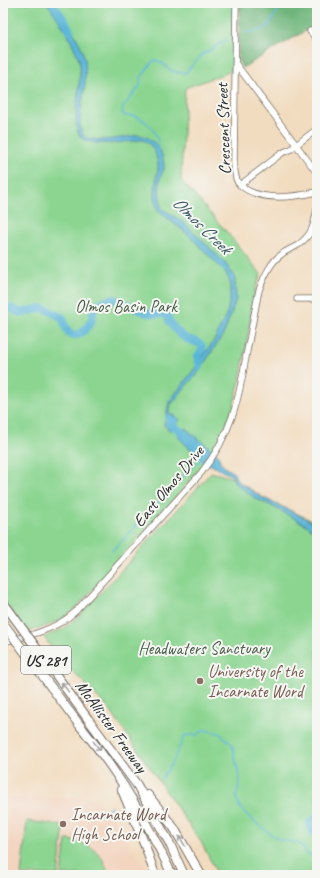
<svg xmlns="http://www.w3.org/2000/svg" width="320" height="878" font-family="Caveat,sans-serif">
<rect width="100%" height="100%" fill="#f6f6f2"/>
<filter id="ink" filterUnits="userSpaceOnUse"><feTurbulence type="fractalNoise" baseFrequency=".025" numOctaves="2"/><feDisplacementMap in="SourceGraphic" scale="8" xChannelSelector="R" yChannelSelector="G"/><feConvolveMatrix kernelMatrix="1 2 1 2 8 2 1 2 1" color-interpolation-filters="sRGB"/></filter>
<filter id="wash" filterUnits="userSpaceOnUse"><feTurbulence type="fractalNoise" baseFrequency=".012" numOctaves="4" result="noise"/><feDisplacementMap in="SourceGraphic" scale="16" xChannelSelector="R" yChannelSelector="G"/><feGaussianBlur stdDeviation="0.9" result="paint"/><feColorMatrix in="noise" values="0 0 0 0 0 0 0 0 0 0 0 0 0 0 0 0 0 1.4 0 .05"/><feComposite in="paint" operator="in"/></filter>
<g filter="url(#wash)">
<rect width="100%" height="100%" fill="#f2dcbf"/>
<path fill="#f3d4bf" d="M9,797L93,798L110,812L150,875H9Z"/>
<path fill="#8bd591" stroke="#5b805e" d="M3,3H233L232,71L185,88L181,180L225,230L261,274L255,290C248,330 243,379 230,416C222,437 210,457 196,474L75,609C61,622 45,627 27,632L9,608L3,614Z
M211,472L233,478L264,498L317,523V875H218L201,842L109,709L56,654L44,637L63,629L81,614L201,484Z
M27,821L64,826L58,875H21Z
M66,840C87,840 105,853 108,875H61Z"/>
<path fill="#70b67b" stroke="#4e7053" d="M240,3H317V24L242,68L238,59Z"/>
<path fill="#5ab5d8" stroke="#427082" d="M47,3H54C65,20 81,39 85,60C86,67 85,76 85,84C84,95 75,127 84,136C93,144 127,137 139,135C154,137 164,152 164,167C164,171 161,174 160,179C158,187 160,198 161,207L162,209L183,222L224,262L234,275L235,282L236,299L231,314L224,333L196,376L190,381L170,406L169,413L175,416L180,420L170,431L164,425L169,402L195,368L215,339L227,313L230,299V282L226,273L188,234L158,211C154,202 155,190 156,180C156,175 159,170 158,165C157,155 152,142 142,140C127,141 94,148 82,138C69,127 82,82 80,65C77,47 58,18 47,3Z
M185,428L210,448L219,456C219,465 227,469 234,473L237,481L263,498L305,518L317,526V535L308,526L270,505L256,499L235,483L232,476L203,461L178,437Z"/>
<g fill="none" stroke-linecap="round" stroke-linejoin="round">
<path stroke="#5ab5d8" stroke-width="1.5" d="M246,32C272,32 269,22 283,3
M159,152C160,134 145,113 125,116L122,112L123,107L140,86L141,78L152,62L156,60C168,64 167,74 185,73L202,55L226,40
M112,551L196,463L204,459
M162,778L172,763L185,735H197L203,730H206L213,732L219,733L232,744L240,780L236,797L240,808L255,822L277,839L299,843L307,854L317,856
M93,814H104L111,807"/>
<path stroke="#5ab5d8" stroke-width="8" d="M52,3L65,21L70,31
M3,308H10L21,313L41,308L48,310L63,318C64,324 66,333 74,335C81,336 89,326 92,320C94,315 91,309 96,305C101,302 108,300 114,299L147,313L167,314C168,316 168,318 169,320C171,326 181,336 187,339C193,341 197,341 202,346V350L198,356L200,366
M169,419V421L190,440
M317,817L311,822L310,826L313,832L317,833
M315,875L317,869"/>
</g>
</g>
<g filter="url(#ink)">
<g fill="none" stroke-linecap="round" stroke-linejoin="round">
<defs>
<path id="minor" d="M236,3L234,164C235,171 235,181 240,185C259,202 295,197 317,192
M310,31L317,40
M236,64L317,173
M240,185L282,153L291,149L317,129
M297,299H317
M3,642C29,636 55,630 75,612L201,473C232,434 239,399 247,351C251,331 255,311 259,290C264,278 270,262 282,254C287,250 293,248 298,245C313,234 314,225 317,208"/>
<path id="highway" d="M88,719L137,785L169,842L184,875
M81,727C118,772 148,822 172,875
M122,790L145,845L155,875
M148,795L174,828L201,875"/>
</defs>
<use href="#minor" stroke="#71695f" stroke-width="7"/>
<use href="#highway" stroke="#71695f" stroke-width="10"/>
<use href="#minor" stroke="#fff" stroke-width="5.5"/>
<use href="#highway" stroke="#fff" stroke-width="8"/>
<defs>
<path id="highway-bridge" d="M3,602L88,719
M3,623L81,727"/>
</defs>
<use href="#highway-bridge" stroke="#71695f" stroke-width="10" stroke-linecap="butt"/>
<use href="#highway-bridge" stroke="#fff" stroke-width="8"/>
</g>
<defs><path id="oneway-shaft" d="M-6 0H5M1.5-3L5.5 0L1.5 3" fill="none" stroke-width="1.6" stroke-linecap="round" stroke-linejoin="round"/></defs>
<g stroke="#a0a0a0">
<use href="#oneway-shaft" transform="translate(65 687) rotate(-126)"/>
<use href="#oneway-shaft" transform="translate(97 746) rotate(51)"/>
<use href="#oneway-shaft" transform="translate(182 841) rotate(-122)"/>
</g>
</g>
<g fill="#8d6e63" stroke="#f6f6f2" stroke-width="1.5">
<circle cx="200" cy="681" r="4"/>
<circle cx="63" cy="824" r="4"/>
</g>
<g text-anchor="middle" stroke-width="4" stroke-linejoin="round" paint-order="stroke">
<rect fill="#f6f6f2" stroke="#686867" stroke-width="1" x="21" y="646" width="50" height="28" rx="3"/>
<g font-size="16" font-weight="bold" fill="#2b2b2b">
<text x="46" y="666">US 281</text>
</g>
<g font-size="17" fill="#2b2b2b" stroke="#f6f6f2">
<text transform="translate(223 129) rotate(-92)" y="6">Crescent Street</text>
<text transform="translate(168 486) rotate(-50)" y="6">East Olmos Drive</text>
<text transform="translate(112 726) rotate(54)" y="6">McAllister Freeway</text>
</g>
<g font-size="17" fill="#485e4a" stroke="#f6f6f2">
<text x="126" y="312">Olmos Basin Park</text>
<text x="204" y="654">Headwaters Sanctuary</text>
</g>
<g font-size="17" fill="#785e54" stroke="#f6f6f2" text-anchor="start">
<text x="208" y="677">University of the<tspan x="208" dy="20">Incarnate Word</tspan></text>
<text x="71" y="820">Incarnate Word<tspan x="71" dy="20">High School</tspan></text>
</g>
<g font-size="18" font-style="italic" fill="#3b5b68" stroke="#f6f6f2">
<text transform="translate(202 225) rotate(44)" y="6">Olmos Creek</text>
</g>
</g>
<rect width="320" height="878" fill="none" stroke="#f6f6f2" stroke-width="16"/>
</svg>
